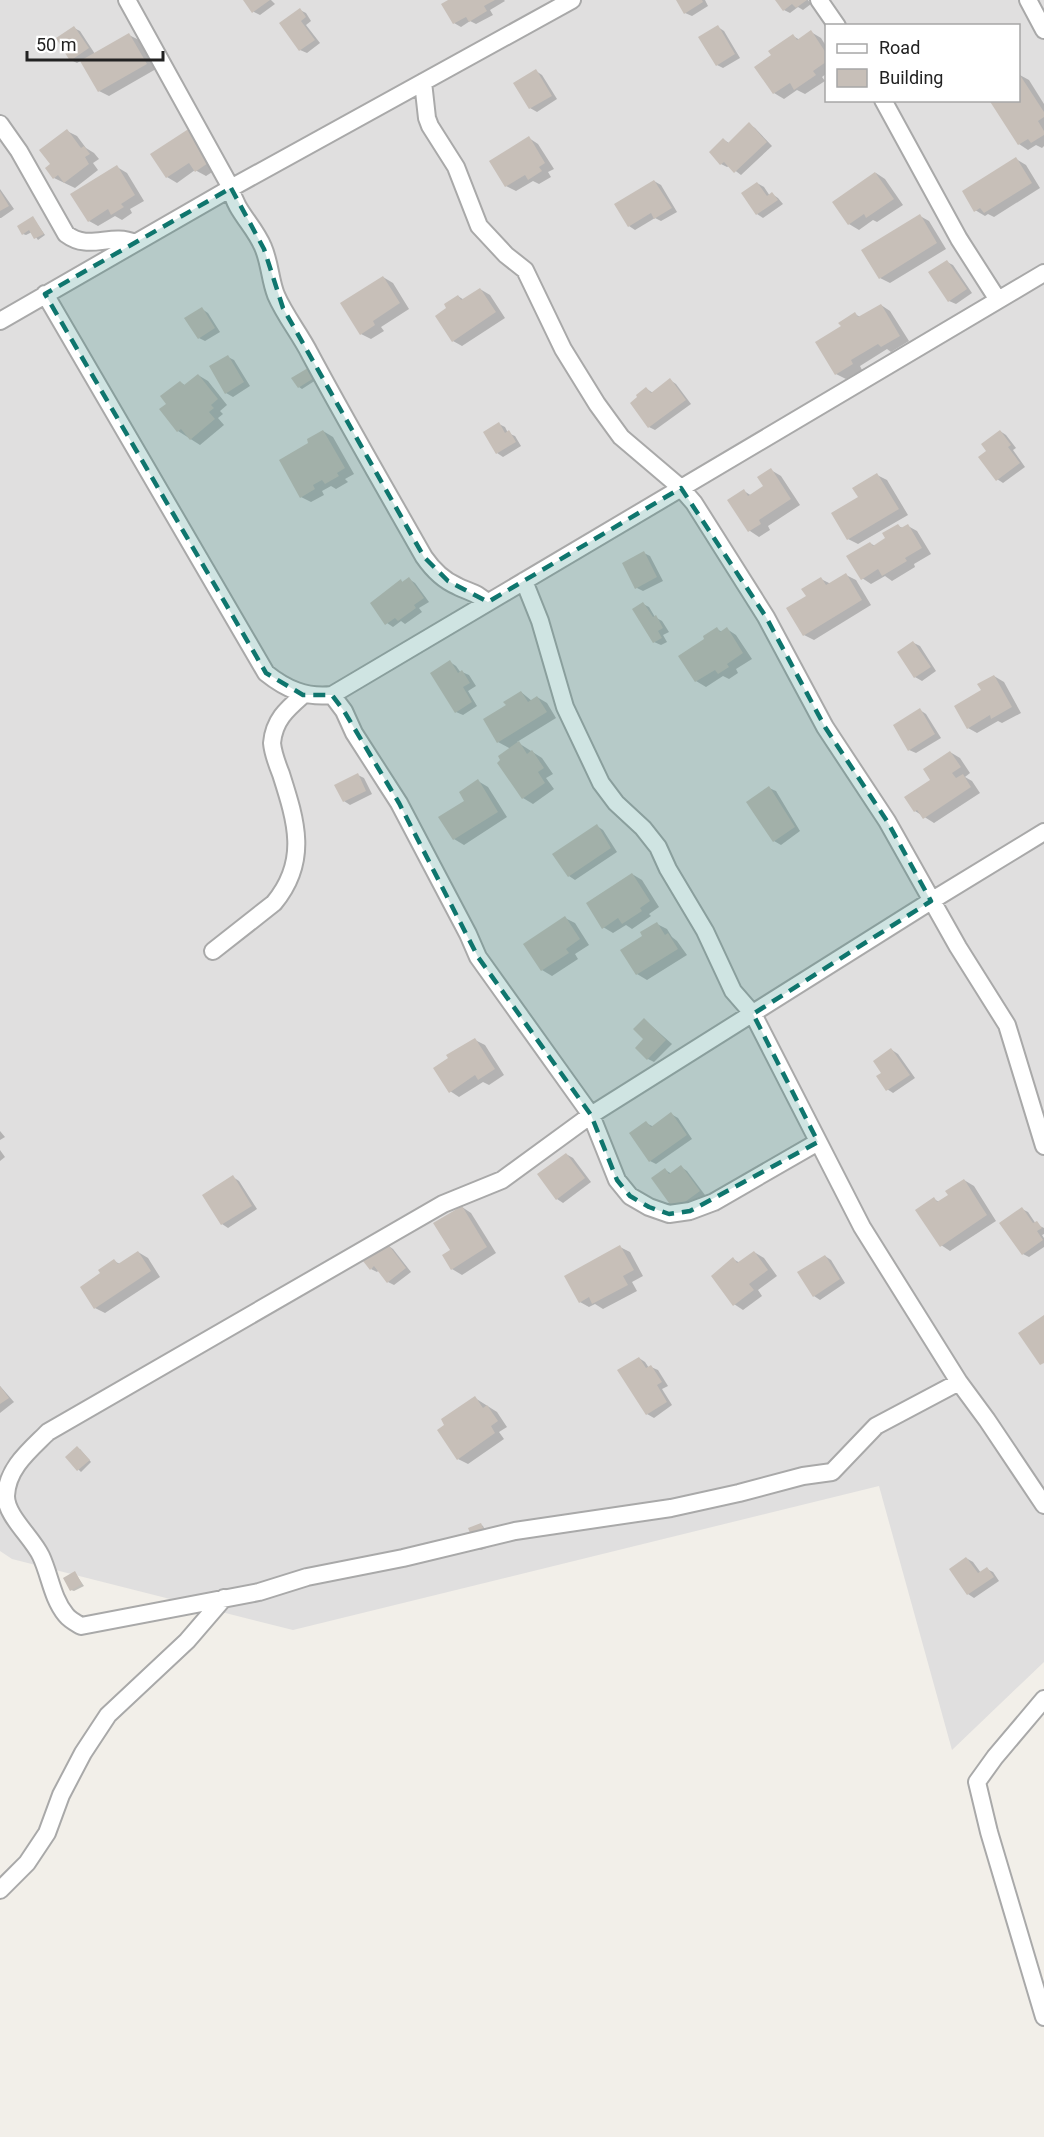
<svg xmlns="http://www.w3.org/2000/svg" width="1044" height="2137" font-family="Roboto,sans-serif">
<rect width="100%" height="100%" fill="#f2efe9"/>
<path fill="#e0dfdf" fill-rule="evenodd" d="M0,0H1044V1662L952,1750L879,1486L293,1630L12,1559L0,1551ZM826,26H1018V100H826Z"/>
<path fill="#0003" d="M245,0H271L275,4L260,15L254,12Z
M451,0H504L505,1L490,10L493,15L476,24L470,21L461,27L454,23Z
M677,0H705L708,6L692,16L685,13Z
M777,0H808L811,4L803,10L798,7L790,13L784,10Z
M300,10L306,13L311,21L306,25L320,43L307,53L300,50Z
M718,27L724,31L740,58L723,68L717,65Z
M74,28L80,31L95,54L129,35L139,40L156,69L109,96L99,91L82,60L77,63L71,60Z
M811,32L821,38L826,46V74L822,77L825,81L805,94L797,90L784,99L774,93L773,56L793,36L800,40Z
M536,71L542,75L557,99L537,112L530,108L516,84Z
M1018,74L1029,80L1044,104V146L1042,148L1036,145L1028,150L1019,144Z
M749,124L755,128L772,146L741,175L729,166L727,167L721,164L724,140L729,143Z
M190,130L220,167L206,176L195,170L177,183L167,177Z
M67,131L77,136L86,148L94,153L99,159L93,163L98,170L75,188L54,178Z
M529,138L538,144L554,169L548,172L551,177L539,184L533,181L516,191L506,186Z
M1016,159L1026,165L1040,188L994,217L988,214L985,216L975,210Z
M117,167L127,173L144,201L130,209L132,213L122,220L115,216L98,226L89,221Z
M876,173L885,179L903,205L877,222L873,220L859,230L849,224Z
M654,181L661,185L677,212L661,221L655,218L635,230L629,226Z
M757,183L764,187L770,196L772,194L778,198L783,204L763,218L757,214Z
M0,189L14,209L1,218H0Z
M920,216L929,221L946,249L890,283L880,278Z
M33,218L45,235L38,240L32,232L26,235L23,234Z
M947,262L953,265L972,293L956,304L949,301Z
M383,277L393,283L409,309L381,327L384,331L371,339L361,334Z
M480,289L490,295L505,318L462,346L453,341L448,309L458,296L464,300Z
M881,305L890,311L909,341L891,352L887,349L860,366L862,370L846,379L836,374L843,327L855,314L860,317Z
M202,309L208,313L220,332L205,341L199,338Z
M228,357L234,360L250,386L233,397L226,393Z
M308,369L316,380L302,389L299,387Z
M198,375L208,381L227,405L220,411L223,414L218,418L224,425L200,445L178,431L180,382L186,386Z
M670,380L676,384L691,404L655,430L649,427L647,389L653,393Z
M499,424L505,427L508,433L515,436L521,446L503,457L497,453Z
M323,431L333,437L354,474L345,479L348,482L336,489L331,486L322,491L324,495L311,502L301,497L310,443Z
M1000,431L1006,435L1016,448L1013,450L1025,467L1003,483L997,479L988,451Z
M771,470L781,476L800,505L768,526L770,530L759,537L750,531L729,501L744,491L752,496L766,487Z
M877,475L887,480L908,515L858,544L848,539Z
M898,526L903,528L908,526L917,531L931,554L914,564L915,567L892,581L885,576L871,584L862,578L870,543L875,546L887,539Z
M644,553L650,556L663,581L643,591L637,588Z
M846,575L856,580L871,605L814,640L804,635L808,597L821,579L831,584Z
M409,579L415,583L429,602L419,608L422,612L405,624L401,621L393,627L387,623L401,581L404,583Z
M643,604L649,607L655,617L662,621L669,632L663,635L667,642L661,645L654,642Z
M717,629L722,632L727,629L736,635L752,659L736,669L738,673L729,679L723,676L706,687L696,681L707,639Z
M914,643L920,646L936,671L922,681L915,677L899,653Z
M450,662L456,666L461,673L462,672L469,675L476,686L468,691L477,706L463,715L456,712Z
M994,676L1004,682L1021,713L1002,723L998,721L977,733L968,728Z
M521,692L532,701L537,697L547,703L556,718L517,742L542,758L553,774L546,778L554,789L533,804L523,798L511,749L498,742L508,706Z
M920,710L926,714L941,738L916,753L909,750Z
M950,752L960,758L970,773L965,777L972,781L980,793L934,823L915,811L932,780Z
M358,775L364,778L372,794L350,805L344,801Z
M478,781L488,787L507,817L464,845L454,839L466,801Z
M769,788L776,791L800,831L781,845L774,841L748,802Z
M597,826L603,830L617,852L575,880L569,876Z
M632,874L642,880L659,907L649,914L651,916L632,929L626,925L613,933L603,927Z
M565,918L575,923L589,945L575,954L578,959L552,976L542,970Z
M657,924L667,929L672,937L677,941L687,955L647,980L637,974L644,936Z
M645,1020L672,1044L654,1062L648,1059Z
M475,1040L485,1045L504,1075L489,1085L483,1082L459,1097L450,1091Z
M892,1050L898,1054L915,1078L893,1093L887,1089L883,1073Z
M671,1114L678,1118L692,1139L656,1164L650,1161L646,1123L654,1127Z
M0,1131L5,1137L0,1140Z
M0,1150L5,1157L0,1161Z
M566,1154L573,1158L591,1182L563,1203L557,1199Z
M681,1167L687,1171L705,1195L681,1213L665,1170L672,1174Z
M233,1177L239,1181L257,1209L228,1228L222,1224Z
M964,1180L974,1186L996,1221L950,1251L941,1245L934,1199L939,1202L950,1195Z
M462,1207L471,1213L496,1253L462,1275L452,1269V1250Z
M1022,1209L1028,1212L1036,1224L1044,1228V1234L1042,1235L1044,1238V1247L1029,1257L1023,1254Z
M387,1245L393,1249L411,1272L394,1285L388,1282L379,1270L377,1272L371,1269Z
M620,1247L630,1252L643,1276L632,1282L637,1291L603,1309L595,1304L589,1307L580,1302Z
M138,1252L148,1258L160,1277L105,1313L95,1308L102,1274L114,1261L120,1264Z
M754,1252L764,1258L777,1276L758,1290L762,1296L743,1310L734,1304L733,1259L740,1263Z
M825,1256L831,1260L845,1283L820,1300L814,1296Z
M639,1358L645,1362L649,1368L651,1367L658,1370L668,1386L662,1389L672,1405L654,1418L647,1414Z
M0,1386L14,1402L0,1413Z
M475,1398L497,1412L507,1427L499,1432L504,1439L468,1464L458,1459Z
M80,1449L91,1462L81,1472L67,1458Z
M480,1524L483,1526L492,1546L481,1550L478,1549Z
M966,1558L973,1562L981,1573L987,1569L993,1572L999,1581L974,1598L968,1594L951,1570Z
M75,1573L84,1586L74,1591L71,1590Z"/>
<path fill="#c7bfb8" d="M243,0H270L252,13Z
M448,0H495L484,6L487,11L469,22L466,17L453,24L441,4Z
M676,0H702L703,2L684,14Z
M775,0H807L796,8L792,4L783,11Z
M300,8L306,17L301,21L315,40L299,51L279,23Z
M718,25L735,54L716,66L698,37Z
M74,26L89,48L70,61L56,38Z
M811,30L826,53V62L813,71L816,75L794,90L790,83L773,94L754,67L771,55L768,51L793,34L797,40Z
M129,33L147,64L98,92L80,61Z
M536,69L552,96L529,109L513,83Z
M1018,72L1044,112V117L1038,121L1044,131V135L1031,143L1028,139L1018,145L989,100H1018Z
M749,122L767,142L734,173L724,162L720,165L709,152L723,138L728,143Z
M190,128L211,161L195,172L189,163L166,178L150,154Z
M67,129L81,148L84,146L90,154L85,157L89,164L64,183L58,175L53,179L45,168L50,164L39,150Z
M529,136L545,163L539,167L542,171L528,180L525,175L505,187L489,161Z
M1016,157L1032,183L984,213L980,208L974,212L962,191Z
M117,165L135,195L121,204L124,207L111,215L108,209L88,222L70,194Z
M875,172L894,199L866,218L864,214L848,225L832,202Z
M654,180L672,208L654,219L651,213L628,227L614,204Z
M757,182L767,196L772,192L778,200L756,215L741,193Z
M0,191L9,206L0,211Z
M920,214L937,243L879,279L861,250Z
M33,216L44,234L34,239L29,230L22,235L17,226Z
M947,260L967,289L948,302L928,272Z
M383,276L400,303L373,321L375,325L360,335L340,303Z
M480,288L496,312L452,342L435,316L446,308L444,304L458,295L461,300Z
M881,304L900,336L881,347L878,344L851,360L853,364L835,375L815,342L841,326L838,323L855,312L858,317Z
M202,307L215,328L198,339L184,318Z
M228,355L244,382L225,394L209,366Z
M308,368L314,378L298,388L291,378Z
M198,374L218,399L211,405L214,408L209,412L215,419L190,440L181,429L177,432L159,409L166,404L160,396L180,381L184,385Z
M670,378L686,400L648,428L630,403L637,397L636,395L646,387L651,393Z
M499,422L505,433L509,430L516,442L496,454L483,432Z
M323,430L345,468L337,473L339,476L325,484L322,480L313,485L315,489L300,498L279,460L308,443L307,439Z
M1000,430L1011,445L1008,447L1020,463L996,481L978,457L986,451L981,444Z
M771,468L791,499L759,520L761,524L748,532L727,500L744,489L748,496L763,486L757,477Z
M877,473L899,509L847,540L831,513L858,497L852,488Z
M898,524L901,528L908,524L922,548L905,558L907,561L882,576L878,569L861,580L846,556L870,542L873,546L885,538L882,533Z
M644,551L657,577L635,589L622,563Z
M846,573L862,600L803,636L786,608L806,596L801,589L821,577L826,585Z
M409,577L424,598L414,605L416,608L398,621L395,618L385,625L370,603L401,579L402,582Z
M643,602L653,617L656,615L663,628L658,631L662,638L653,643L632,609Z
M717,627L720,632L727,627L743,653L727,664L729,667L718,674L715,670L695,682L678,656L704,639L703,636Z
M913,641L931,667L914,678L897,652Z
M450,660L458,673L462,670L470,683L463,687L472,702L455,713L430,673Z
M994,675L1012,707L991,719L990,715L967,729L954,706L981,690L977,684Z
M521,691L528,702L537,696L547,712L497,743L483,719L506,705L503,702Z
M920,708L935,734L908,751L893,725Z
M519,741L527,754L532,750L544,768L538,772L545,783L522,799L497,763L500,760L498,756Z
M950,751L961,767L952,773L956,778L963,774L971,787L923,819L917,810L914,812L904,797L930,780L923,769Z
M358,773L366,791L343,802L334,785Z
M478,779L498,812L453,840L438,817L464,801L459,792Z
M769,786L795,827L773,842L746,802Z
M597,824L611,848L568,877L552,854Z
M632,873L650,901L640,908L642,911L622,924L618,918L602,929L586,903Z
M565,916L580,939L566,949L569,953L541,971L523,944Z
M657,922L665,935L668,933L678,949L636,975L620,950L642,936L640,932Z
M644,1018L666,1040L647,1060L635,1048L643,1039L633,1029Z
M475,1038L495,1069L478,1080L475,1075L449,1093L433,1068L448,1058L446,1055Z
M891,1048L910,1075L886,1091L876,1076L881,1073L873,1061Z
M671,1112L687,1135L649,1162L629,1133L646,1121L651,1127Z
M566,1153L585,1178L556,1200L537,1174Z
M681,1165L700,1191L674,1210L651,1178L665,1168L669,1174Z
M233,1175L252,1206L221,1225L202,1195Z
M964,1179L987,1215L940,1247L915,1210L934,1197L937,1202L948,1195L945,1191Z
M462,1206L487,1247L451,1270L442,1255L450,1250L433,1223Z
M1022,1207L1033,1223L1037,1221L1042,1228L1037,1231L1043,1240L1022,1255L999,1223Z
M387,1243L406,1268L387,1283L374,1266L370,1270L363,1261Z
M620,1245L634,1270L623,1276L628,1285L592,1304L589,1297L579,1303L564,1276Z
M138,1251L151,1271L94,1309L80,1287L100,1273L98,1270L114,1259L118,1264Z
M754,1251L768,1270L749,1284L754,1290L733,1306L711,1276L733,1257L737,1263Z
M825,1255L840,1279L813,1297L797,1272Z
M1044,1315V1363L1040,1365L1018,1333Z
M639,1357L646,1368L651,1365L662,1382L657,1385L667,1402L646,1415L617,1370Z
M0,1386L9,1398L0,1404Z
M475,1396L483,1408L487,1405L498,1421L491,1426L495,1433L457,1460L437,1430L444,1425L441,1419Z
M77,1446L90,1460L77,1471L65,1457Z
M481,1523L490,1544L477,1550L468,1528Z
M966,1557L978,1573L987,1567L994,1577L967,1595L949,1569Z
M75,1571L82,1584L70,1591L63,1578Z"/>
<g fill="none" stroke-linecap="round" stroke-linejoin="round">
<defs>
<path id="minor" d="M127,0L231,188C235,211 254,225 263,247C270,263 270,280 276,295C285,316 300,334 310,354C347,423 386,490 424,557C433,570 443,580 457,586C468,592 479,593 487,603
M819,0L837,26
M1028,0L1044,30
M423,82L427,118L430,126L456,167L479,226L506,255L525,270L563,349L597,404L621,437L681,488L694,503L766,617L825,727L887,821L958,947L1007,1025L1044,1146
M883,100L959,239L998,300
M0,124L19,151L66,234C90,252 110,232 135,243
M45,294L266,673C286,689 306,698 332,695L1044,273
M0,321L231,188L572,0
M524,581L540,621L565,707L601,783L616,803L643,828L658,847L668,869L705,931L733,991L753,1014L862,1227L959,1382L987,1420L1044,1505
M332,695L344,711L354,733L399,803L468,934L478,957L591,1115L617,1180L630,1196L649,1207L669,1214L690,1211L714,1202L818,1142
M213,951L274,903C309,861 296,821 281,774C277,764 273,754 272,743C274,720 287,709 303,695
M959,1382L876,1426L832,1472L803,1476L739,1493L671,1508L515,1531L403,1558L307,1577L259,1592L81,1626C76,1623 70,1620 66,1615C52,1598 50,1575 41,1556C32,1537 6,1516 6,1496C7,1468 30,1450 48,1432L443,1204L502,1180L591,1115L931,901L1044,832
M1044,1699L995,1757L977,1782L989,1832L1044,2017
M0,1890L27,1863L47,1833L61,1795L83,1753L108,1715L187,1641L224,1598"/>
</defs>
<use href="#minor" stroke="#a9a9a9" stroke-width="20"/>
<use href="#minor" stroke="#fff" stroke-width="16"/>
</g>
<path fill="#0f766e" fill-opacity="0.2" stroke="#0f766e" stroke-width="4.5" stroke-dasharray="12 8" stroke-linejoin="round" d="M231,188L264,249L283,308L424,557L448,581L488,602L681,488L766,617L825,727L887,821L931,901L753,1014L818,1142L690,1211L669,1214L649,1207L630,1196L617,1180L591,1115L478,957L399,803L344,711L332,695H303L266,673L45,294Z"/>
<rect x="825" y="24" width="195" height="78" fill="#ffffff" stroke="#a7a7a7" stroke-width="1.5"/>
<rect x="837" y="44" width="30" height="9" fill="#ffffff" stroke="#a7a7a7" stroke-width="1.5"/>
<text x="879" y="54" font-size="18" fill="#222222">Road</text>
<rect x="837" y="69" width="30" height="18" fill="#c7bfb8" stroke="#a7a7a7" stroke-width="1.5"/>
<text x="879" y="84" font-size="18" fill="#222222">Building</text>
<path d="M27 51v9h136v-9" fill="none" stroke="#222222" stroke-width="3"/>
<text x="36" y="51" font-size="18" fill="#222222" stroke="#ffffff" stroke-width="4.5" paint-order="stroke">50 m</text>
</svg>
